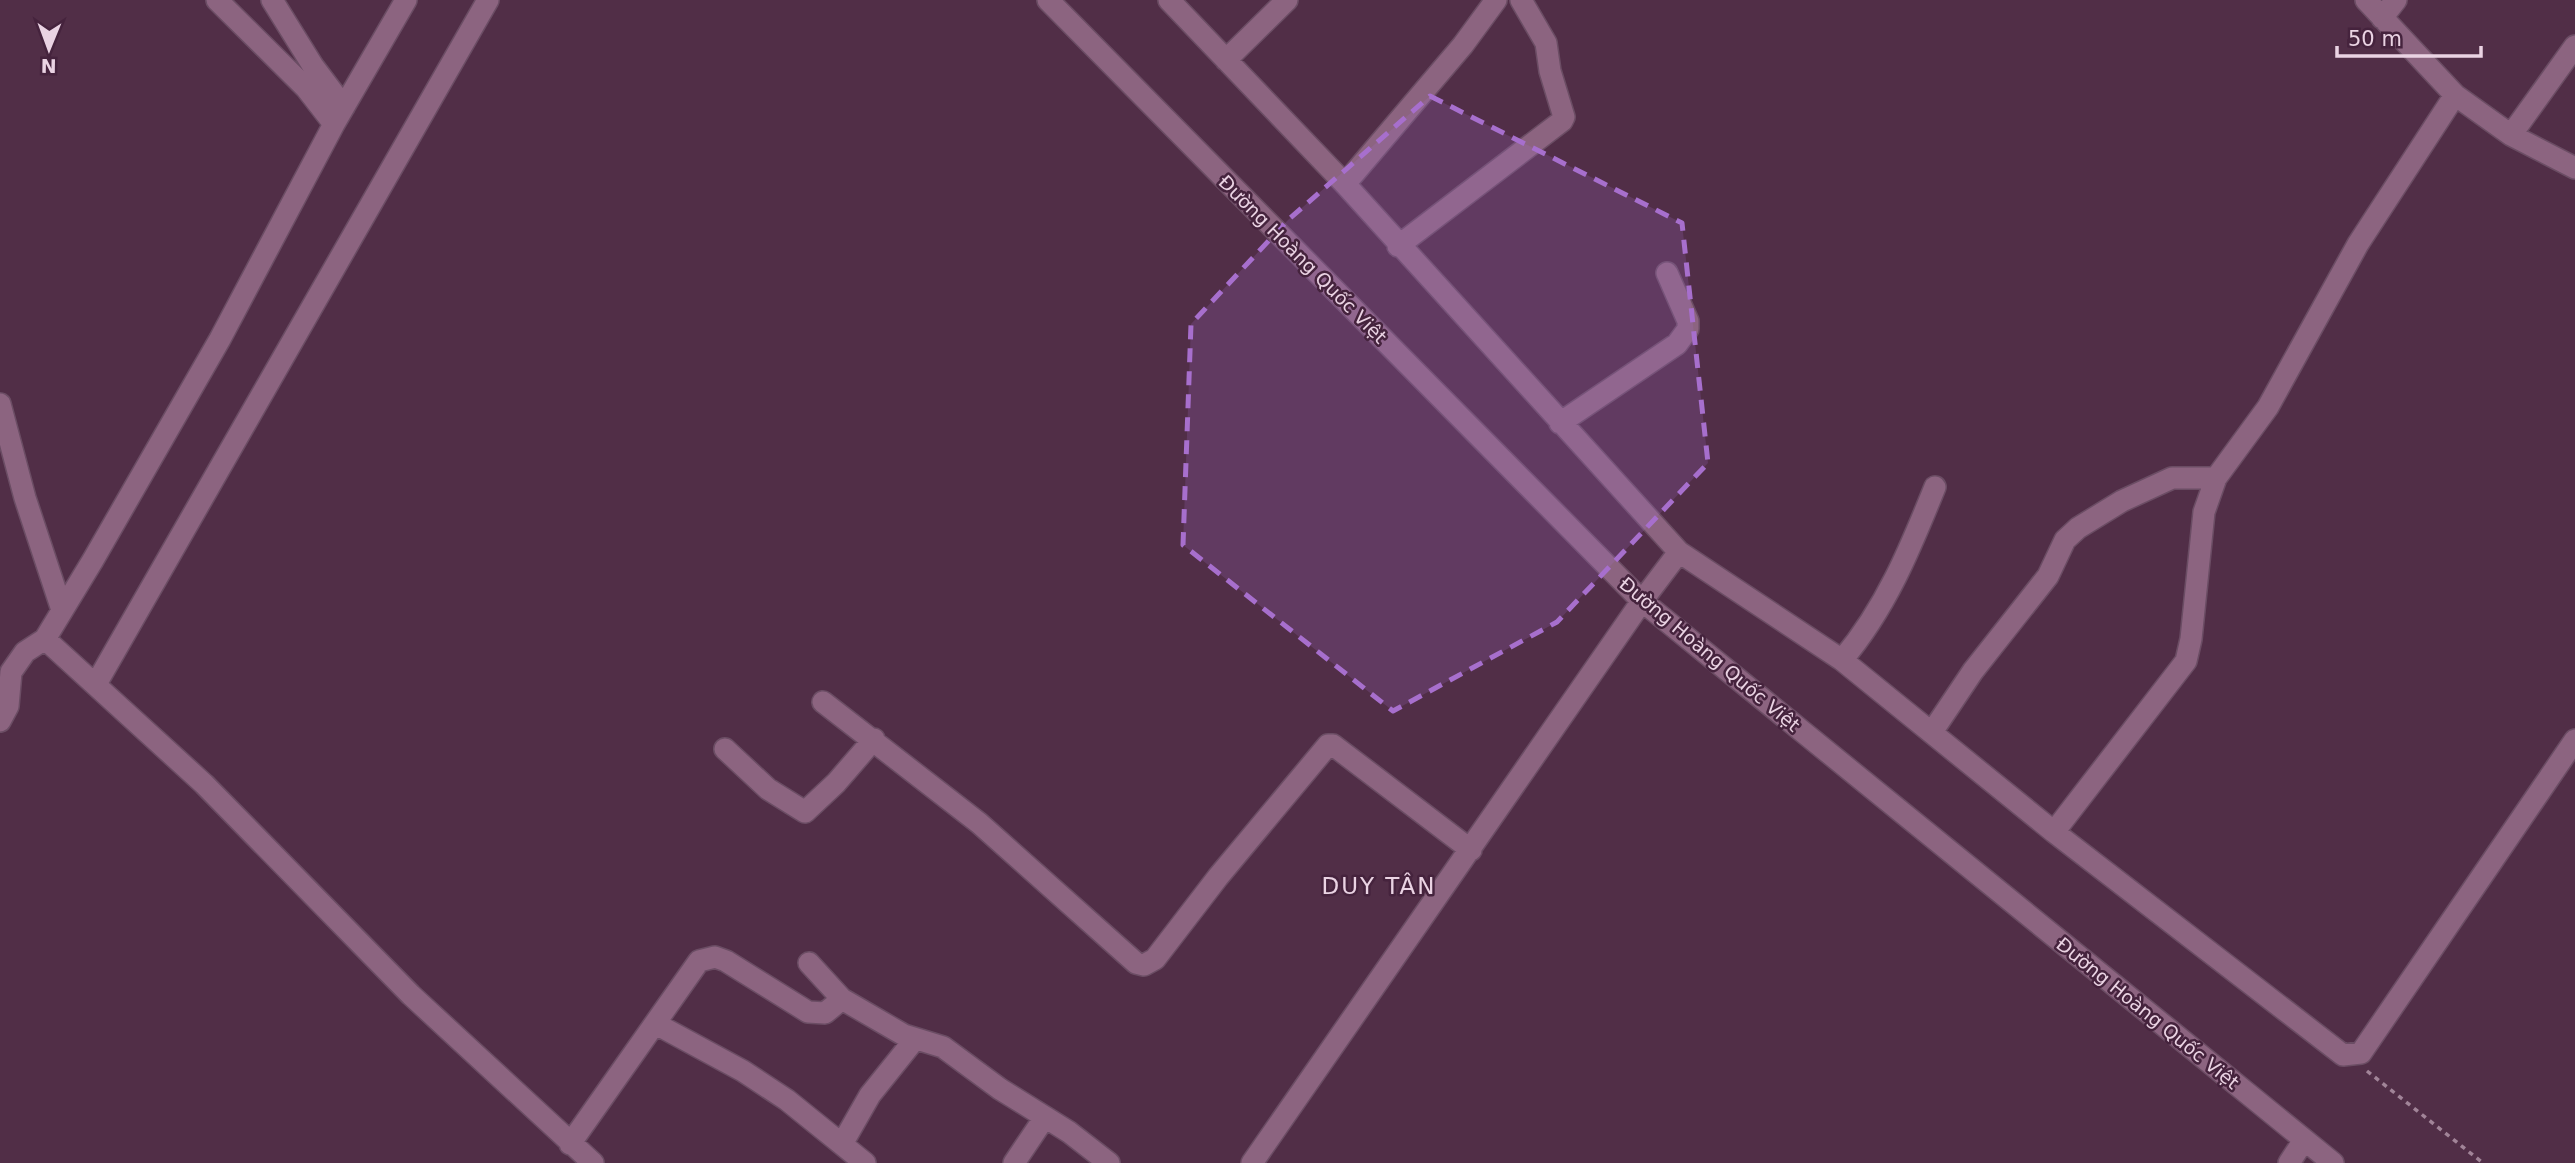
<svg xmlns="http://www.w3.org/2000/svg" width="2575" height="1163" font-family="'DejaVu Sans',sans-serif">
<rect width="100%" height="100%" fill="#512e47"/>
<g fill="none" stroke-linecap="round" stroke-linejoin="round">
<defs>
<path id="minor" d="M217,0L306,88L334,124
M272,0L313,66L344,107
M1048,0L1642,601L2333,1163
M1169,0L1345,184L1679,552L1642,601L1252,1163
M2366,0L2455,95
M2382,18L2396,0
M1226,60L1287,0
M2511,135L2575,46
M1345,184L1463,45L1496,0
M1398,246L1562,121L1564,117L1550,71L1546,43L1521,0
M0,404L25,498L62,610
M1560,423L1677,344L1688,329V321L1667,273
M1679,552L1842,660L2054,832L2343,1055L2361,1053L2575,740
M45,639L204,784L411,995L593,1163
M1842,660C1886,608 1910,549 1935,487
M96,684L488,0
M823,702L979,823L1136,963L1144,965L1155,959L1218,877L1328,745H1333L1471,850
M0,721L8,706L11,672L25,652L45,639L93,560L220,339L334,124L406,0
M1932,732L1973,671L2048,576L2065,540L2078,528L2122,501L2172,478H2216
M725,749L768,789L805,812L836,783L874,739
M2054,832L2186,661L2191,639L2204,512L2216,478L2268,407L2358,244L2455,95L2511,135L2575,168
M809,963L842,999L904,1035L943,1047L1000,1089L1069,1132L1109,1163
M656,1024L743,1071L787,1100L865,1163
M570,1144L699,961L715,957L726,961L808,1012L825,1013L842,999
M842,1144L870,1095L915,1039
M1014,1163L1045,1117
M2289,1163L2304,1140"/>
</defs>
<use href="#minor" stroke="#6b4d64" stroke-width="24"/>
<path stroke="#a18498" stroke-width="3.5" stroke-dasharray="5 5" stroke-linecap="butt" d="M2367,1071L2483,1163"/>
<use href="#minor" stroke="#8c6480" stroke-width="21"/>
</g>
<path fill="#a76fcd" fill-opacity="0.2" stroke="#a76fcd" stroke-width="5" stroke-dasharray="14 9" stroke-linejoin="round" d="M1430,96L1682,223L1708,463L1557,622L1393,711L1183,545L1191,324L1288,220Z"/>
<g text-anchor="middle" stroke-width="5" stroke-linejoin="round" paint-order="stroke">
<g font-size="19" fill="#ead3e3" stroke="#45233d">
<text transform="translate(1303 259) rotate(45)" y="7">Đường Hoàng Quốc Việt</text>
<text transform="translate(1710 654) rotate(40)" y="7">Đường Hoàng Quốc Việt</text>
<text transform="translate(2148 1013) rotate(39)" y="7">Đường Hoàng Quốc Việt</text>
</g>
<g font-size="23" letter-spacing="2" fill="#ead3e3" stroke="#45233d">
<text x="1379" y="894">DUY TÂN</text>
</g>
</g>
<g transform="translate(49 49) rotate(181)" stroke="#45233d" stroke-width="5" paint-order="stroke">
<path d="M0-5L12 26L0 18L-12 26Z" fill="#ead3e3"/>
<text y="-10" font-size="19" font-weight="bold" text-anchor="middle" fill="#ead3e3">N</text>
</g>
<path d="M2337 46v10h144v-10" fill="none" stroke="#ead3e3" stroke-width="3.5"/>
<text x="2348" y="46" font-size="21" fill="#ead3e3" stroke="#45233d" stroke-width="5" paint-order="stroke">50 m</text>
</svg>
